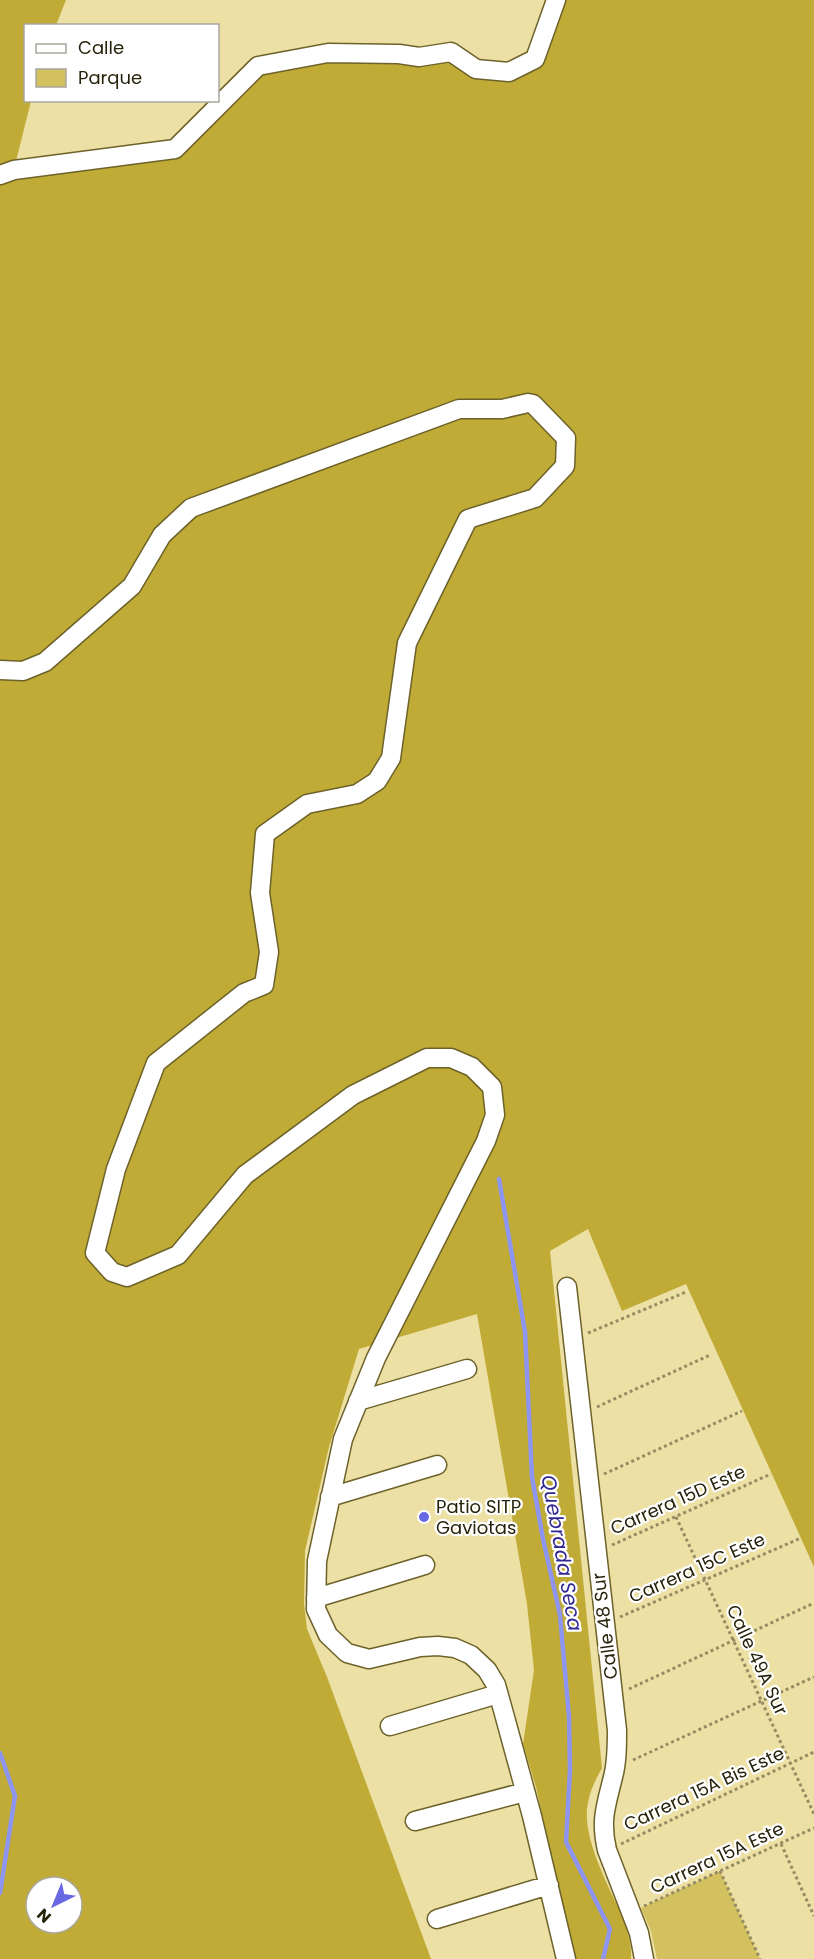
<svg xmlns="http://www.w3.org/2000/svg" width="814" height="1959" font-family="Poppins,sans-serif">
<rect width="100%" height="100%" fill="#ece0a5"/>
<path fill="#d3c05f" d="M720,1871L760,1959H657L651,1931L641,1908Z"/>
<path fill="#c0ab36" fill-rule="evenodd" d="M0,0H66L56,25L26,26V100L31,101L14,169L175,149L258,66L419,57L509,72L546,29L556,0H814V1567L686,1284L622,1311L588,1229L550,1251L602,1768C596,1779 590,1790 588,1803C581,1833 606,1882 619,1909C626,1925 632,1942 631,1959H574L536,1787L523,1744L534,1670L527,1604L477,1314L359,1349L329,1447L305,1551L304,1604L307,1629L327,1677L431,1959H0ZM36,1887H72V1923H36Z"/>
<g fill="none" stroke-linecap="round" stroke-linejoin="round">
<path stroke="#8d95f0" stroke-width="4.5" d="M499,1179L525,1332L532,1477L543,1539L560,1615L569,1717L570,1770L566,1842L610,1929L603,1959
M0,1753L15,1796L0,1893"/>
<defs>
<path id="minor" d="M0,175L14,170L175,149L258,66L328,53L399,54L419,57L451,52L476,69L509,72L535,59L556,0
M0,670L23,671L45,662L132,586L162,535L191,508L459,409H502L528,403L533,404L566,438L565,466L535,498L468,519L407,643L391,758L377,781L357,794L307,804L265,834L260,893L269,952L264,985L244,993L156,1063L116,1169L95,1253L112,1272L127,1277L178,1255L245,1175L353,1095L427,1058H451L472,1067L492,1087L495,1115L486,1141L376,1358L343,1439L317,1561L316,1609L328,1635L347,1653L369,1659L420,1647L438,1646L455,1648L471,1655L487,1670L496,1685L503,1710L532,1816L566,1959
M567,1287L617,1730C617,1746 617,1762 613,1777C606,1806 600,1820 607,1850L639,1933L644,1959
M358,1401L467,1369
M330,1497L437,1465
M316,1598L425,1565
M390,1726L498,1694
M415,1821L525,1792
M437,1919L549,1885"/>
</defs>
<use href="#minor" stroke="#6d622a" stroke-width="21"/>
<path stroke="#958d61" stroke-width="3" stroke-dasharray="3 3" stroke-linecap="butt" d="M588,1333L686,1292
M597,1407L710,1355
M604,1474L742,1411
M676,1517L814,1814
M612,1545L771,1474
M620,1617L801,1538
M629,1689L814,1603
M633,1760L814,1677
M621,1844L814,1752
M781,1844L814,1916
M720,1871L760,1959
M644,1906L814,1828"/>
<use href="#minor" stroke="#fff" stroke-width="18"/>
</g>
<circle fill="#6768e2" stroke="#fff" stroke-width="2" cx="424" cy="1517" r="6"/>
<g text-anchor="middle" stroke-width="4.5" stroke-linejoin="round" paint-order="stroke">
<g font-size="18" fill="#27230b" stroke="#fff">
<text transform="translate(678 1500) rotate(-24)" y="6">Carrera 15D Este</text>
<text transform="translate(697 1568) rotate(-24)" y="6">Carrera 15C Este</text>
<text transform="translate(605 1626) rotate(-97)" y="6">Calle 48 Sur</text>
<text transform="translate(757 1660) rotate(65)" y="6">Calle 49A Sur</text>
<text transform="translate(704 1789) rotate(-25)" y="6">Carrera 15A Bis Este</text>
<text transform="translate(717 1858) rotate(-25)" y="6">Carrera 15A Este</text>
</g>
<g font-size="18" fill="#27230b" stroke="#fff" text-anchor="start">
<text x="436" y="1513">Patio SITP<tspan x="436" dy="21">Gaviotas</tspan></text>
</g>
<g font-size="20" font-style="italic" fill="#322891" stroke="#fff">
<text transform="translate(562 1553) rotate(80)" y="7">Quebrada Seca</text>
</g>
</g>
<rect x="24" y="24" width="195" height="78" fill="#ffffff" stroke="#a9a79d" stroke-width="1.5"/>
<rect x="36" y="44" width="30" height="9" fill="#ffffff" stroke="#a9a79d" stroke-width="1.5"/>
<text x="78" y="54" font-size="18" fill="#27230b">Calle</text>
<rect x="36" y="69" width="30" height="18" fill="#d3c05f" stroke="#a9a79d" stroke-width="1.5"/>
<text x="78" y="84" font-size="18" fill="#27230b">Parque</text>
<g transform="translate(54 1905) rotate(223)"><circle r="28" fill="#ffffff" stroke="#a9a79d" stroke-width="1.5"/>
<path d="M0-4.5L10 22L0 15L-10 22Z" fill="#6768e2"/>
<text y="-9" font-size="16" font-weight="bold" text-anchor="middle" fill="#27230b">N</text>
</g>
</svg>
